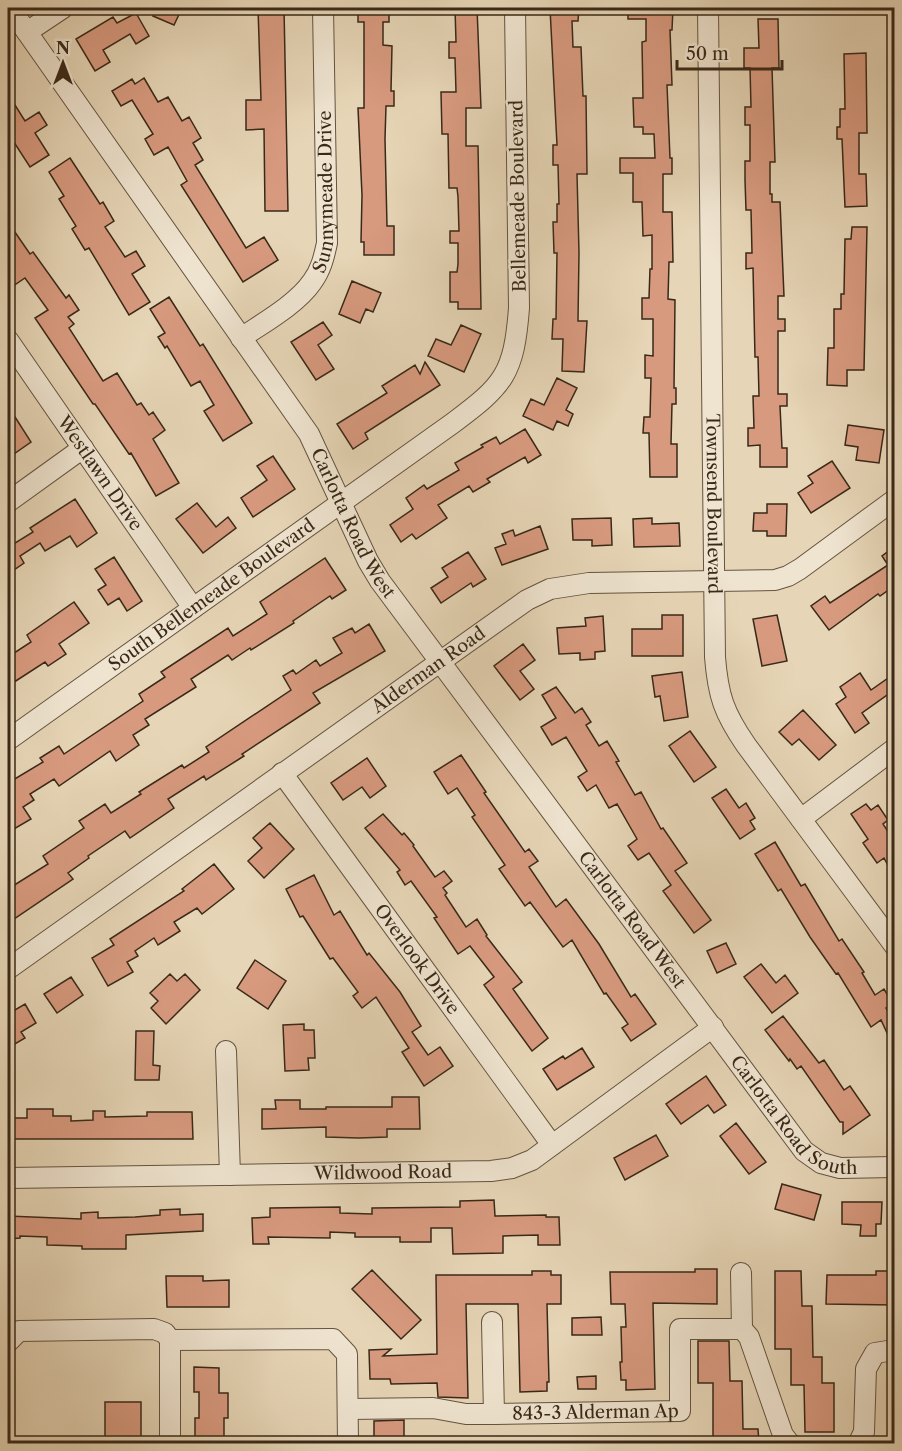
<svg xmlns="http://www.w3.org/2000/svg" width="902" height="1451" font-family="'Libre Caslon Text',serif">
<rect width="100%" height="100%" fill="#e6d5b6"/>
<filter id="stains"><feTurbulence type="fractalNoise" baseFrequency=".00333" numOctaves="4"/><feColorMatrix values="0 0 0 0 .2 0 0 0 0 .09 0 0 0 0 .02 0 0 0 .5 -.17"/></filter>
<radialGradient id="worn" r=".72"><stop offset=".6" stop-color="#630" stop-opacity="0"/><stop offset="1" stop-color="#630" stop-opacity=".3"/></radialGradient>
<path fill="#d89a7f" stroke="#392918" stroke-width="1.5" d="M157,8H182L174,25L153,16Z
M258,8H284L288,211H265L264,129L246,130V100H261Z
M358,8H389V22H383V45L392,46L391,91H394V106H386L385,139L387,226H394V255H364V242H361L362,195L358,108H364V22H358Z
M455,8H477L481,108H466V146H478L481,309H458V302H450V272H457L458,264V243H450V231H459L458,197L457,188H449L448,134H442L441,92H456L455,58H449V42H456Z
M550,8H579L578,21H572L573,47H581L583,96H586L587,174H577L579,253L578,321H587L584,372L562,371L563,339H552L553,319H556L557,253H554L553,222H557V204H559L558,165H553V145H557Z
M628,8H673L672,30H670L672,85H667L670,158H672V174H663V212H672L673,262H669L668,299L675,300L674,388H676V404H672L671,444H677V477H650L649,433H643L644,417H650L651,378H645V355L653,356V319H642V298H649L650,269H652V235L643,236L642,202H633V173H620V158H655L654,134H643V127H634L633,98H643L642,42L646,41V19H628Z
M136,13L149,36L136,44L130,34L103,50L110,62L95,71L76,39L113,17L117,23Z
M758,19H778L779,68H772L775,162H770V194H772V202H780L784,296H778V319H785V331H778V394H787V406H780L782,448H787V467H760V445L748,446V428H754L753,396H759L758,357H755L753,268L746,269V253H752L751,210H746L745,180V161H750V125H745V107H751L750,68H744V48H759Z
M866,53L867,133H859V174H866L867,206L845,207L842,139H837V127H840V109H845L844,54Z
M144,78L158,102L168,97L182,121L189,117L201,138L193,143L203,160L195,165L246,248L264,237L278,260L243,282L181,185L187,181L168,147L154,155L145,139L153,134L132,100L121,106L112,91L132,79L135,84Z
M8,94L25,121L39,112L47,125L35,133L49,155L30,167L8,133Z
M70,158L100,204L103,202L114,221L105,227L125,257L136,251L145,266L132,274L150,302L129,315L89,248L85,250L72,229L76,226L59,199L64,196L49,172Z
M8,222L30,254L33,252L66,298L69,295L79,310L68,317L74,324L69,328L103,381L117,373L137,405L141,403L149,415L153,412L165,430L153,439L179,483L156,496L131,453L129,454L95,404H93L35,318L48,310L25,278L13,286L8,279Z
M852,227H867L864,370H847V386L827,385L828,348H834V309H841V294H844L845,239H851Z
M352,281L381,293L373,312L366,309L360,323L339,314Z
M169,297L200,346L203,344L252,423L223,441L204,411L214,405L200,381L191,386L167,346L165,348L158,337L165,333L150,309Z
M323,322L332,335L318,345L334,369L316,380L291,342Z
M461,325L481,334L464,372L428,356L436,339L451,345Z
M425,362L440,385L365,433L368,439L353,449L337,424L387,393L382,386L415,365L420,374Z
M557,378L577,388L566,410L573,414L568,426L557,421L553,430L523,416L531,399L544,405Z
M8,406L31,442L8,458Z
M848,425L884,430L879,463L856,460L858,447L845,445Z
M525,429L541,455L528,463L525,457L487,479L490,482L473,492L469,486L438,505L447,518L416,539L412,534L401,542L390,525L413,509L406,498L424,485L427,489L459,470L455,463L483,447L481,445L496,437L500,444Z
M273,456L295,489L253,517L241,498L267,480L257,466Z
M832,461L850,488L811,513L798,493L813,483L808,476Z
M75,499L97,533L77,547L70,536L45,551L40,543L20,556L24,563L8,574V537L12,545L33,532L30,528Z
M197,503L216,527L228,517L236,528L203,553L176,519Z
M767,504H787L786,536H767V531H753L754,513H767Z
M611,518L612,545L592,546V540H573L572,519Z
M652,518V524L679,523L680,546L634,547L633,519Z
M540,526L548,549L502,565L495,548L506,544L502,534L513,530L515,536Z
M894,547V586L880,596L878,594L829,630L811,606L825,596L830,603L888,565L882,556Z
M468,552L486,579L473,587L471,583L441,603L431,588L448,577L442,568Z
M114,557L142,601L127,611L119,598L108,605L98,590L106,585L95,569Z
M325,558L346,590L332,599L330,596L293,621L294,623L251,650L250,648L232,660L228,655L191,679L196,687L145,719L149,725L133,735L139,745L116,761L110,751L59,786L54,779L30,794L34,800L23,807L31,819L14,829L8,817V783L43,762L40,758L59,746L64,754L143,701L139,694L165,677L161,672L228,628L233,636L267,614L260,602Z
M74,602L89,623L59,644L66,654L48,666L45,662L8,686V657L31,642L27,635Z
M662,615H683V656H632V629H662Z
M777,615L787,661L762,666L753,619Z
M603,616L605,651L595,652V659L580,660V653L559,654L557,628L586,626L585,618Z
M369,624L385,651L313,693L320,703L242,754L244,756L206,780L204,776L168,799L174,808L130,838L125,831L88,856L89,858L68,873L73,879L8,923V889L48,864L43,856L84,828L79,821L105,804L111,813L141,794L139,792L182,765L184,768L209,752L206,747L291,690L283,676L293,670L296,674L316,660L320,666L342,653L333,638L352,628L355,633Z
M523,644L535,660L520,671L534,689L520,700L494,666Z
M682,672L688,717L664,721L660,696L655,697L652,676Z
M860,673L871,690L894,674V690L862,713L869,723L855,733L836,704L846,697L840,687Z
M556,687L575,713L582,708L591,722L586,725L599,746L607,741L619,761L616,762L635,795L641,792L661,829L663,828L687,863L675,871L711,920L694,933L663,891L671,885L649,853L638,860L628,846L637,839L617,804L609,808L596,785L587,791L578,777L587,771L566,737L552,745L541,727L556,718L542,695Z
M803,710L836,745L819,760L799,739L792,745L779,732Z
M690,731L716,767L694,782L669,746Z
M461,755L486,792L484,793L525,852L529,849L538,861L529,867L556,907L566,899L599,944L631,997L635,994L656,1024L631,1041L622,1028L628,1024L606,993L604,994L572,940L563,947L530,902L525,906L499,869L505,865L472,817L475,815L457,788L448,794L434,772Z
M367,758L386,786L370,798L362,787L343,800L331,783Z
M726,789L739,808L746,803L755,818L750,821L755,829L740,839L712,798Z
M866,804L871,810L878,805L888,820L883,824L894,841V877L884,858L877,863L863,843L868,839L851,814Z
M383,814L402,835L404,833L414,845L413,846L435,877L444,871L452,881L443,888L447,893L445,895L466,927L477,919L487,935L486,936L522,982L513,989L548,1038L532,1051L484,985L494,977L470,946L458,954L434,918L437,917L411,881L405,885L397,872L400,870L365,828Z
M270,823L294,849L264,878L248,861L262,848L253,838Z
M775,842L801,886L805,884L839,941L842,939L864,972L862,973L875,995L884,989L893,1004L886,1008L894,1023V1048L881,1020L871,1027L838,973L836,974L810,937L781,889L778,891L755,854Z
M214,864L234,889L202,914L197,908L174,922L180,931L158,945L154,938L135,951L138,956L127,962L133,972L108,986L92,958L114,945L110,939L184,891L182,889Z
M314,875L334,915L340,911L367,955L369,953L400,992L421,1026L412,1032L428,1055L440,1047L453,1066L424,1086L402,1052L409,1048L376,997L362,1008L353,996L358,992L333,958L330,959L303,916L300,917L286,889Z
M726,943L736,964L717,973L707,951Z
M255,960L286,981L268,1009L237,988Z
M761,964L776,983L785,975L798,993L772,1013L744,977Z
M170,974L177,981L185,974L200,990L166,1024L151,1008L158,1001L150,993Z
M71,977L83,995L57,1013L44,994Z
M25,1004L36,1023L21,1032L25,1038L8,1048V1014Z
M783,1016L819,1063L824,1060L844,1090L850,1086L870,1115L843,1134V1122H840L801,1066L797,1069L790,1059L789,1061L765,1030Z
M304,1024V1030H314L315,1058H308L309,1070L285,1071L283,1025Z
M136,1031H154L153,1065L160,1066L159,1080H135Z
M582,1048L594,1067L557,1090L543,1069L563,1056L565,1059Z
M706,1076L726,1105L714,1113L708,1105L681,1124L666,1104Z
M392,1097H419L420,1129H387V1137L359,1138L326,1137V1127L262,1129V1109H276L275,1100H300V1109H326V1107H392Z
M27,1109H53V1116H71V1121L93,1120V1111H105V1117L147,1116V1112H192L193,1139H8V1118H27Z
M736,1123L766,1162L749,1174L720,1136Z
M656,1135L668,1156L625,1180L614,1158Z
M782,1184L821,1195L814,1220L775,1209Z
M494,1200L495,1216L546,1215V1217H559L560,1245H538V1235L503,1236V1253L453,1254L452,1228H431V1242H400V1237H355V1233L330,1232V1238L268,1237L269,1244H253L252,1218L270,1217V1208L340,1207V1213L372,1214V1208L460,1207V1201Z
M842,1202H882L881,1224H876V1236H860L861,1225L842,1224Z
M180,1209V1215L203,1214V1231L126,1235V1249H82V1246L47,1245V1237L20,1236V1238L8,1239V1216L81,1219V1213L98,1212V1218L135,1217L160,1215V1210Z
M695,1269H717V1304L653,1303L655,1389L626,1390V1380H621L620,1362H622L621,1327H626L625,1304H611L610,1272H695Z
M372,1270L421,1320L401,1339L352,1289Z
M532,1271H551V1275H561V1304H547L549,1382H547V1391L520,1392L518,1304H466L468,1398L438,1397L437,1383L391,1384L390,1379H370L369,1350L391,1349L383,1356L437,1354L436,1275H532Z
M775,1271H801L802,1306H812L813,1357H822V1383H834V1432H805L804,1385H791V1349H775Z
M876,1271H894V1305L826,1304L827,1275H876Z
M166,1276H203V1281L229,1280V1307H167Z
M601,1317L602,1335H572V1318Z
M698,1341H729L730,1381H742L743,1429H758L759,1443H713V1383H698Z
M194,1367L219,1368V1393H228V1418H224V1443H195V1418H199V1392H194Z
M596,1376V1389H578L577,1377Z
M105,1402H141V1443H105Z
M404,1420V1443H374V1421Z"/>
<g fill="none" stroke-linecap="round" stroke-linejoin="round">
<defs>
<g id="minor">
<path id="s1" d="M10,8L309,434L368,561L380,581L804,1151L821,1163L840,1168L894,1167"/>
<path id="s2" d="M708,8L715,657C718,696 724,713 746,745L894,945"/>
<path d="M27,32L63,8"/>
<path id="s3" d="M241,338C263,323 297,304 312,282C321,270 324,257 327,243L323,8"/>
<path id="s4" d="M8,340L193,608"/>
<path d="M8,502L83,448"/>
<path id="s5" d="M8,740L453,423C504,385 514,374 519,308L515,8"/>
<path id="s6" d="M282,773L552,1145"/>
<path d="M801,819L894,749"/>
<path id="s7" d="M8,969L527,600L550,589L589,583L775,580L788,576L800,569L894,500"/>
<path d="M226,1051L230,1175"/>
<path id="s8" d="M8,1178L491,1171L512,1168L532,1160L713,1027"/>
<path d="M741,1273L742,1329"/>
<path d="M492,1322L494,1414"/>
<path d="M170,1340L333,1339L347,1354L348,1444"/>
<path d="M170,1340V1444"/>
<path d="M8,1342L19,1331L154,1329L165,1333L170,1340"/>
<path id="s9" d="M348,1409L433,1408L466,1414H494L680,1411V1329H742L749,1337L783,1435L790,1444"/>
<path d="M858,1444L864,1432L866,1369L875,1353L894,1350"/>
</g>
</defs>
<use href="#minor" stroke="#645440" stroke-width="22"/>
<use href="#minor" stroke="#efe4d0" stroke-width="20"/>
</g>
<g text-anchor="middle" stroke-width="4.5" stroke-linejoin="round" paint-order="stroke">
<g font-size="18" fill="#392918" stroke="#efe4d0">
<text dy="6" stroke="none"><textPath href="#s3" startOffset="184">Sunnymeade Drive</textPath></text>
<text transform="translate(518 196) rotate(-91)" y="6">Bellemeade Boulevard</text>
<text dy="6" stroke="none"><textPath href="#s4" startOffset="162">Westlawn Drive</textPath></text>
<text dy="6" stroke="none"><textPath href="#s2" startOffset="496">Townsend Boulevard</textPath></text>
<text dy="6" stroke="none"><textPath href="#s1" startOffset="620">Carlotta Road West</textPath></text>
<text dy="6" stroke="none"><textPath href="#s5" startOffset="250">South Bellemeade Boulevard</textPath></text>
<text dy="6" stroke="none"><textPath href="#s7" startOffset="516">Alderman Road</textPath></text>
<text dy="6" stroke="none"><textPath href="#s1" startOffset="1106">Carlotta Road West</textPath></text>
<text dy="6" stroke="none"><textPath href="#s6" startOffset="230">Overlook Drive</textPath></text>
<text dy="6" stroke="none"><textPath href="#s1" startOffset="1365">Carlotta Road South</textPath></text>
<text dy="6" stroke="none"><textPath href="#s8" startOffset="375">Wildwood Road</textPath></text>
<text dy="6" stroke="none"><textPath href="#s9" startOffset="248">843-3 Alderman Ap</textPath></text>
</g>
</g>
<rect width="902" height="1451" fill="none" stroke="#e6d5b6" stroke-width="30"/>
<rect x="9" y="9" width="884" height="1433" fill="none" stroke="#392918" stroke-width="3"/>
<rect x="15" y="15" width="872" height="1421" fill="none" stroke="#392918" stroke-width="1.5"/>
<g transform="translate(63 63)" stroke="#efe4d0" stroke-width="4.5" paint-order="stroke">
<path d="M0-4.5L10 22L0 15L-10 22Z" fill="#392918"/>
<text y="-9" font-size="16" font-weight="bold" text-anchor="middle" fill="#392918">N</text>
</g>
<path d="M677 60v9h105v-9" fill="none" stroke="#392918" stroke-width="3"/>
<text x="686" y="60" font-size="18" fill="#392918" stroke="#efe4d0" stroke-width="4.5" paint-order="stroke">50 m</text>
<rect width="100%" height="100%" filter="url(#stains)"/>
<rect width="100%" height="100%" fill="url(#worn)"/>
</svg>
